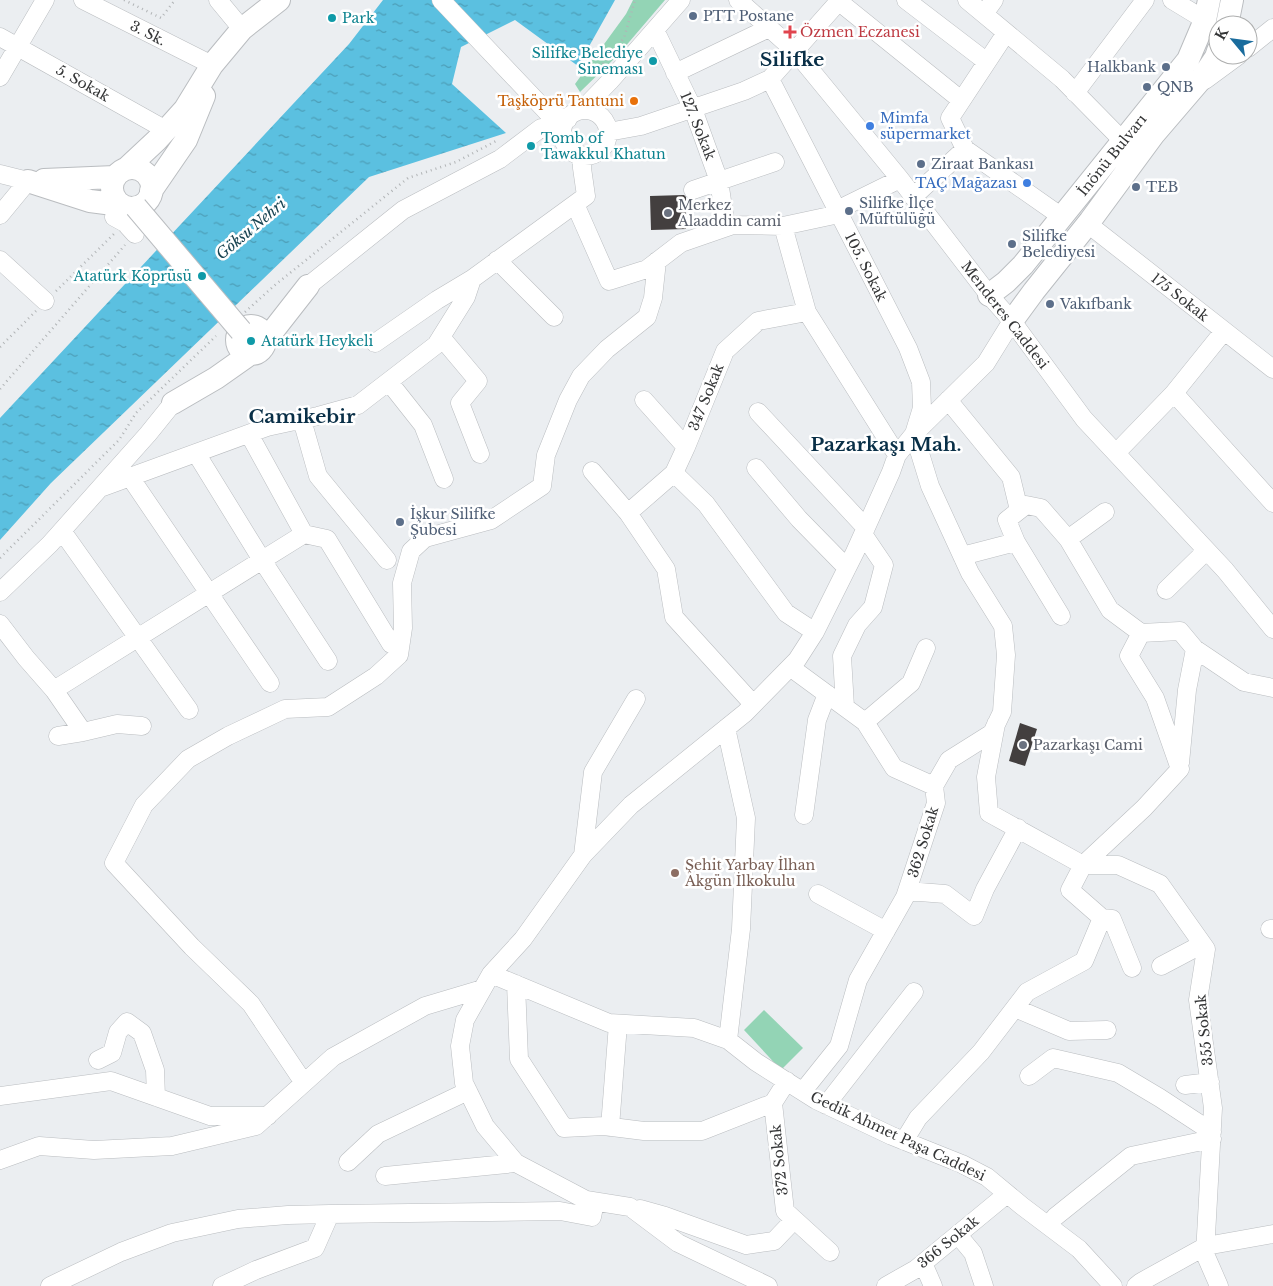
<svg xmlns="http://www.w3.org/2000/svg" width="1273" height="1286" font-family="'Libre Baskerville',serif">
<defs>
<pattern id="water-ripples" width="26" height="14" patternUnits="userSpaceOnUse" patternTransform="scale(1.25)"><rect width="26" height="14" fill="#5bc0e0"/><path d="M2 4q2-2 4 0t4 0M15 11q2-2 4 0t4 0" fill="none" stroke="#4c9db6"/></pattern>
</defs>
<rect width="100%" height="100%" fill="#ebeef1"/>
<path fill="#93d4b5" d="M633,0H665L618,55L580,92L575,84L626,14Z
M764,1010L803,1048L781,1070L744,1030Z"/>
<path fill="url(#water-ripples)" d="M383,0H615L578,66L515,20L461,47L452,84L506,133L369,177L51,483L0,540V418L349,44Z"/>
<path fill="#433f3f" d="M684,195L686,197V229L651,230L650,196Z
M1020,723L1037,729L1025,766L1009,761Z"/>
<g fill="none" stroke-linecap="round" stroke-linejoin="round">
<defs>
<path id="minor" d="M83,0L212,65
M218,0L242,29
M441,0L548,113L568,119
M738,0L795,51L900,179L989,295L1012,321L1084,419L1225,570L1273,629
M837,0L961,100
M906,0L987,62
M967,0L1062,79L1123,141
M1172,0L1205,20
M984,14L994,0
M655,30L693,109L719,181L726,227
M0,37L166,130
M1248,48L1273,28
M675,73L769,28
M0,77L45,0
M770,79L908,348L921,382L922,408L914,434L930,486L970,573L1003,626L1006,655L1002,712L992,733L949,760L934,786L936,803L905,897L858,980L839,1046L803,1091
M1205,80L1239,55
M1075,93L1145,0
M582,110L610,81L681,0
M562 133a23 23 0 1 1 46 0a23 23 0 1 1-46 0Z
M608,132L641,126L744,91L770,79L840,0
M965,149L950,118L1006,33
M0,174L28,181L0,215
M693,190L775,162
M913,197L965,149L1062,217
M575,204L609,281L647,269L681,243L733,225L783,226L839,214
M837,210L900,179
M114,217L125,223L135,234
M1088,224L1273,369
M783,226L807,312L897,455
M0,260L45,301
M497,260L554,317
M308,286L403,210L500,159L541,128L563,134
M441,337L478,381L460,403L480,454
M375,343L437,300L472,279
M389,382L423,425L444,479
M1174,393L1273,503
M644,400L686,447
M948,400L1011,477L1019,510
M758,412L866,528
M302,420L318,476L387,560
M249,434L304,534L327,539L391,644
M196,453L262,560L328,661
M1116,453L1174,393L1224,331
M756,468L799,519L847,568
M592,471L628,513L666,569L674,617L753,704
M674,473L706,504L786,613L815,632
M130,477L270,683
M100,488L267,427L318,416L358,405L436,345L466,297L472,279L586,196L582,168V155
M628,513L674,473L686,447L725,351L758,321L807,312
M62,531L189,710
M1068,539L1105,512
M1016,542L1061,616
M962,556L1016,542L1007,520L1026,505L1041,508L1068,539L1110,610L1141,633L1180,631L1195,649L1244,682L1273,688
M1166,590L1206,551
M0,592L50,544L148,434L173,403
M0,624L26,658L54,690L83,732
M790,667L865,722L894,768L934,786
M54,690L304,534
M845,707L842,656L857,625L873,607L884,565L863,534
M865,722L911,683L926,648
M996,724L986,777L989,813L1083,865H1118L1160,884L1206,949L1198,1000L1213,1108L1205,1254L1219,1286
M726,728L746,818L741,929L728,1040
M58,736L83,732L117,724L142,726
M1180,763L1187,690L1195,649
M804,815L817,720L827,694
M583,855L593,772L636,699
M907,891L945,894L974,916L985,889L1018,828
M818,894L886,931
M1102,918L1112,919L1132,968
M1270,929H1273
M1161,966L1195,948L1206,949
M491,974L609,1023L694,1028L728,1040L756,1062L816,1100L892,1136L962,1164L987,1177L1022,1206L1079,1249L1113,1286
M516,984L519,1059L564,1128L604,1126L644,1131H702L773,1103
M1015,1008L1069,1031L1107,1030
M98,1060L112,1053L118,1032L127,1022L142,1033L155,1070L156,1097
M1029,1076L1053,1058L1118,1073L1160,1098L1212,1132
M787,1081L773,1103L785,1211L830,1252
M304,1083L251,1004L192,947L114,863L144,805L188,759L228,736L285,709L328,707L376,676L399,655L403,628L402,583L411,551L425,538L491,520L542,486L546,455L568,400L581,376L607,349L647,317L653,298L657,261
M1185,1085L1210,1082
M0,1096L111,1081L210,1116H268
M826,1105L914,992
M610,1127L618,1024
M904,1141L918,1118L981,1052L1027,992L1084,961L1102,918L1070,890L1083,865L1144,808L1180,769L1155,698L1129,656L1141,633
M0,1160L39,1146L94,1150L172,1146L256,1126L333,1057L425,1006L482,989
M348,1162L378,1134L468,1091
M385,1176L516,1163
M586,1200L630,1207L678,1243L768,1286
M640,1209L665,1216L746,1245L774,1241L794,1220
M1055,1217L1131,1156L1212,1139
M958,1235L973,1253L984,1286
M923,1263L933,1286
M50,1286L121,1252L172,1233L238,1219L288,1215L330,1214
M222,1286L256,1270L315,1248L330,1214L560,1211L592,1217L594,1207L586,1200L516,1163L485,1126L464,1083L460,1046L465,1020L491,974L523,939L583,855L631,805L745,713L797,660L815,632L855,552L891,472L897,455L914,434L986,363L1012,321
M886,1286L916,1269L1007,1194
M1136,1286L1141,1282L1206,1246L1273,1234"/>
<path id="major" d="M1227,25L1232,0
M127,168L157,140L185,109L212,65L242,29L279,0
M112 188a20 20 0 1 1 40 0a20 20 0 1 1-40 0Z
M44,180L115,177
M28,181L90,201L121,205
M151,191L186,140L204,96
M989,295L1006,282L1023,265L1188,60L1205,20L1209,0
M1012,321L1034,291L1090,221L1154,134L1202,78L1216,57L1218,51
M237 340a14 14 0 1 1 28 0a14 14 0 1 1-28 0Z
M265,341L308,286
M173,403L216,378L250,354"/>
</defs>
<use href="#minor" stroke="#babdc0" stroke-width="19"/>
<use href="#major" stroke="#babdc0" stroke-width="24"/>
<path stroke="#b1b4b6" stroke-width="2.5" stroke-dasharray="1 4" stroke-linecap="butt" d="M124,0L161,18L175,0
M600,68L624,38L635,0
M56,291L114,234
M245,312L275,285L408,178L456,162L498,140
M0,347L36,311
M0,389L125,245
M0,558L119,440L136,413L216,336"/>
<use href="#minor" stroke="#fff" stroke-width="18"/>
<use href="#major" stroke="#fff" stroke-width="22"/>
<defs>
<path id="major-bridge" d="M136,207L241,331"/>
</defs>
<use href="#major-bridge" stroke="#babdc0" stroke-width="24" stroke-linecap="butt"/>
<use href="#major-bridge" stroke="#fff" stroke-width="22"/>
</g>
<g fill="#5c6f8a" stroke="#fff" stroke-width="2">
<circle cx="693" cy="16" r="5"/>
<circle cx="1166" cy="67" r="5"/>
<circle cx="1147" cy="87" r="5"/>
<circle cx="921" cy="164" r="5"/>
<circle cx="1136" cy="187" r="5"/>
<circle cx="849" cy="211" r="5"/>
<circle cx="1012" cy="244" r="5"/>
<circle cx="1050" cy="304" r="5"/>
<circle cx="400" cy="522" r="5"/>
</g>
<g fill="#0f9aa8" stroke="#fff" stroke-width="2">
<circle cx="332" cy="18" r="5"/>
<circle cx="653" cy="61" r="5"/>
<circle cx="531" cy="146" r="5"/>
<circle cx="202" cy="276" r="5"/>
<circle cx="251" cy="341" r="5"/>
</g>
<path fill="#e0444e" stroke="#fff" stroke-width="2" d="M787.5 24.5h5v5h5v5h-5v5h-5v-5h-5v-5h5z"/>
<circle fill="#e8710a" stroke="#fff" stroke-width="2" cx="634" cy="101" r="5"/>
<g fill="#3f7fe0" stroke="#fff" stroke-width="2">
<circle cx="870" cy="126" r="5"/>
<circle cx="1027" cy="183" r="5"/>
</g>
<g fill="#6b7280" stroke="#fff" stroke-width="2">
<circle cx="668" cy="213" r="5"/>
<circle cx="1023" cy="745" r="5"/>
</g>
<circle fill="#8d6e63" stroke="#fff" stroke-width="2" cx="675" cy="873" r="5"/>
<g text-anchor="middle" stroke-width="5" stroke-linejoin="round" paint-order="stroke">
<g font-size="14" fill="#4e5e75" stroke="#fff" text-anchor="start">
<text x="703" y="21">PTT Postane</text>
<text x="1156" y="72" text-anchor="end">Halkbank</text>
<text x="1157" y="92">QNB</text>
<text x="931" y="169">Ziraat Bankası</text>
<text x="1146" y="192">TEB</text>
<text x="859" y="208">Silifke İlçe<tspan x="859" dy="16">Müftülüğü</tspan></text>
<text x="1022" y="241">Silifke<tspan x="1022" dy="16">Belediyesi</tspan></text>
<text x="1060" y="309">Vakıfbank</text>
<text x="410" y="519">İşkur Silifke<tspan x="410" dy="16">Şubesi</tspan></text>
</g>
<g font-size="14" fill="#0d838f" stroke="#fff" text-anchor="start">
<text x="342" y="23">Park</text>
<text x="643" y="58" text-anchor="end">Silifke Belediye<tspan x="643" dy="16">Sineması</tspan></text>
<text x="541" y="143">Tomb of<tspan x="541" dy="16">Tawakkul Khatun</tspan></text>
<text x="192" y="281" text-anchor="end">Atatürk Köprüsü</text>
<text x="261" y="346">Atatürk Heykeli</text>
</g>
<g font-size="14" fill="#be3a42" stroke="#fff" text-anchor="start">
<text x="800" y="37">Özmen Eczanesi</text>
</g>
<g font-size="14" fill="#353637" stroke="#fff">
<text transform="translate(148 33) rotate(27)" y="5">3. Sk.</text>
<text transform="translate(83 83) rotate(30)" y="5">5. Sokak</text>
<text transform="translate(698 126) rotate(68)" y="5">127. Sokak</text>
<text transform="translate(1112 155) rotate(-51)" y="5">İnönü Bulvarı</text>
<text transform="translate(866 267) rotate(63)" y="5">105. Sokak</text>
<text transform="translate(1180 297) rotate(38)" y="5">175 Sokak</text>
<text transform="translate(1005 315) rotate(52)" y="5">Menderes Caddesi</text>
<text transform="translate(706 397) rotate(-68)" y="5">347 Sokak</text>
<text transform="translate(923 842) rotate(-73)" y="5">362 Sokak</text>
<text transform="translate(1204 1030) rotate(-96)" y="5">355 Sokak</text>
<text transform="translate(898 1136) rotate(25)" y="5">Gedik Ahmet Paşa Caddesi</text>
<text transform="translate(779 1160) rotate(-96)" y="5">372 Sokak</text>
<text transform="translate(948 1242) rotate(-39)" y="5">366 Sokak</text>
</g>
<g font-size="14" fill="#c56008" stroke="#fff" text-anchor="end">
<text x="624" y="106">Taşköprü Tantuni</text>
</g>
<g font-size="14" fill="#366cbe" stroke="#fff" text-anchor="start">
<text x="880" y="123">Mimfa<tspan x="880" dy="16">süpermarket</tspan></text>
<text x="1017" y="188" text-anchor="end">TAÇ Mağazası</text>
</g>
<g font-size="14" fill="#5b616d" stroke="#fff" text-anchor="start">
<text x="678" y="210">Merkez<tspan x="678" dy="16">Alaaddin cami</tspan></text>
<text x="1033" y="750">Pazarkaşı Cami</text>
</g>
<g font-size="14" fill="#785e54" stroke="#fff" text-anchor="start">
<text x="685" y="870">Şehit Yarbay İlhan<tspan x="685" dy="16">Akgün İlkokulu</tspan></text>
</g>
<g font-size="15" font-style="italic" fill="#194553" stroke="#fff">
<text transform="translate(251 229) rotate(-40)" y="5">Göksu Nehri</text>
</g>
<g font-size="19" font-weight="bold" fill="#092f47" stroke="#fff">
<text x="792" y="66">Silifke</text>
<text x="302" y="423">Camikebir</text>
<text x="886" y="451">Pazarkaşı Mah.</text>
</g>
</g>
<g transform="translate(1233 40) rotate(299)"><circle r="24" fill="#ffffff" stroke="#aeafaf"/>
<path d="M0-4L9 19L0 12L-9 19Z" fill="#1a6c9d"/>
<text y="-8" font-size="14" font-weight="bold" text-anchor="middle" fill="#353637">K</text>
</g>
</svg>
